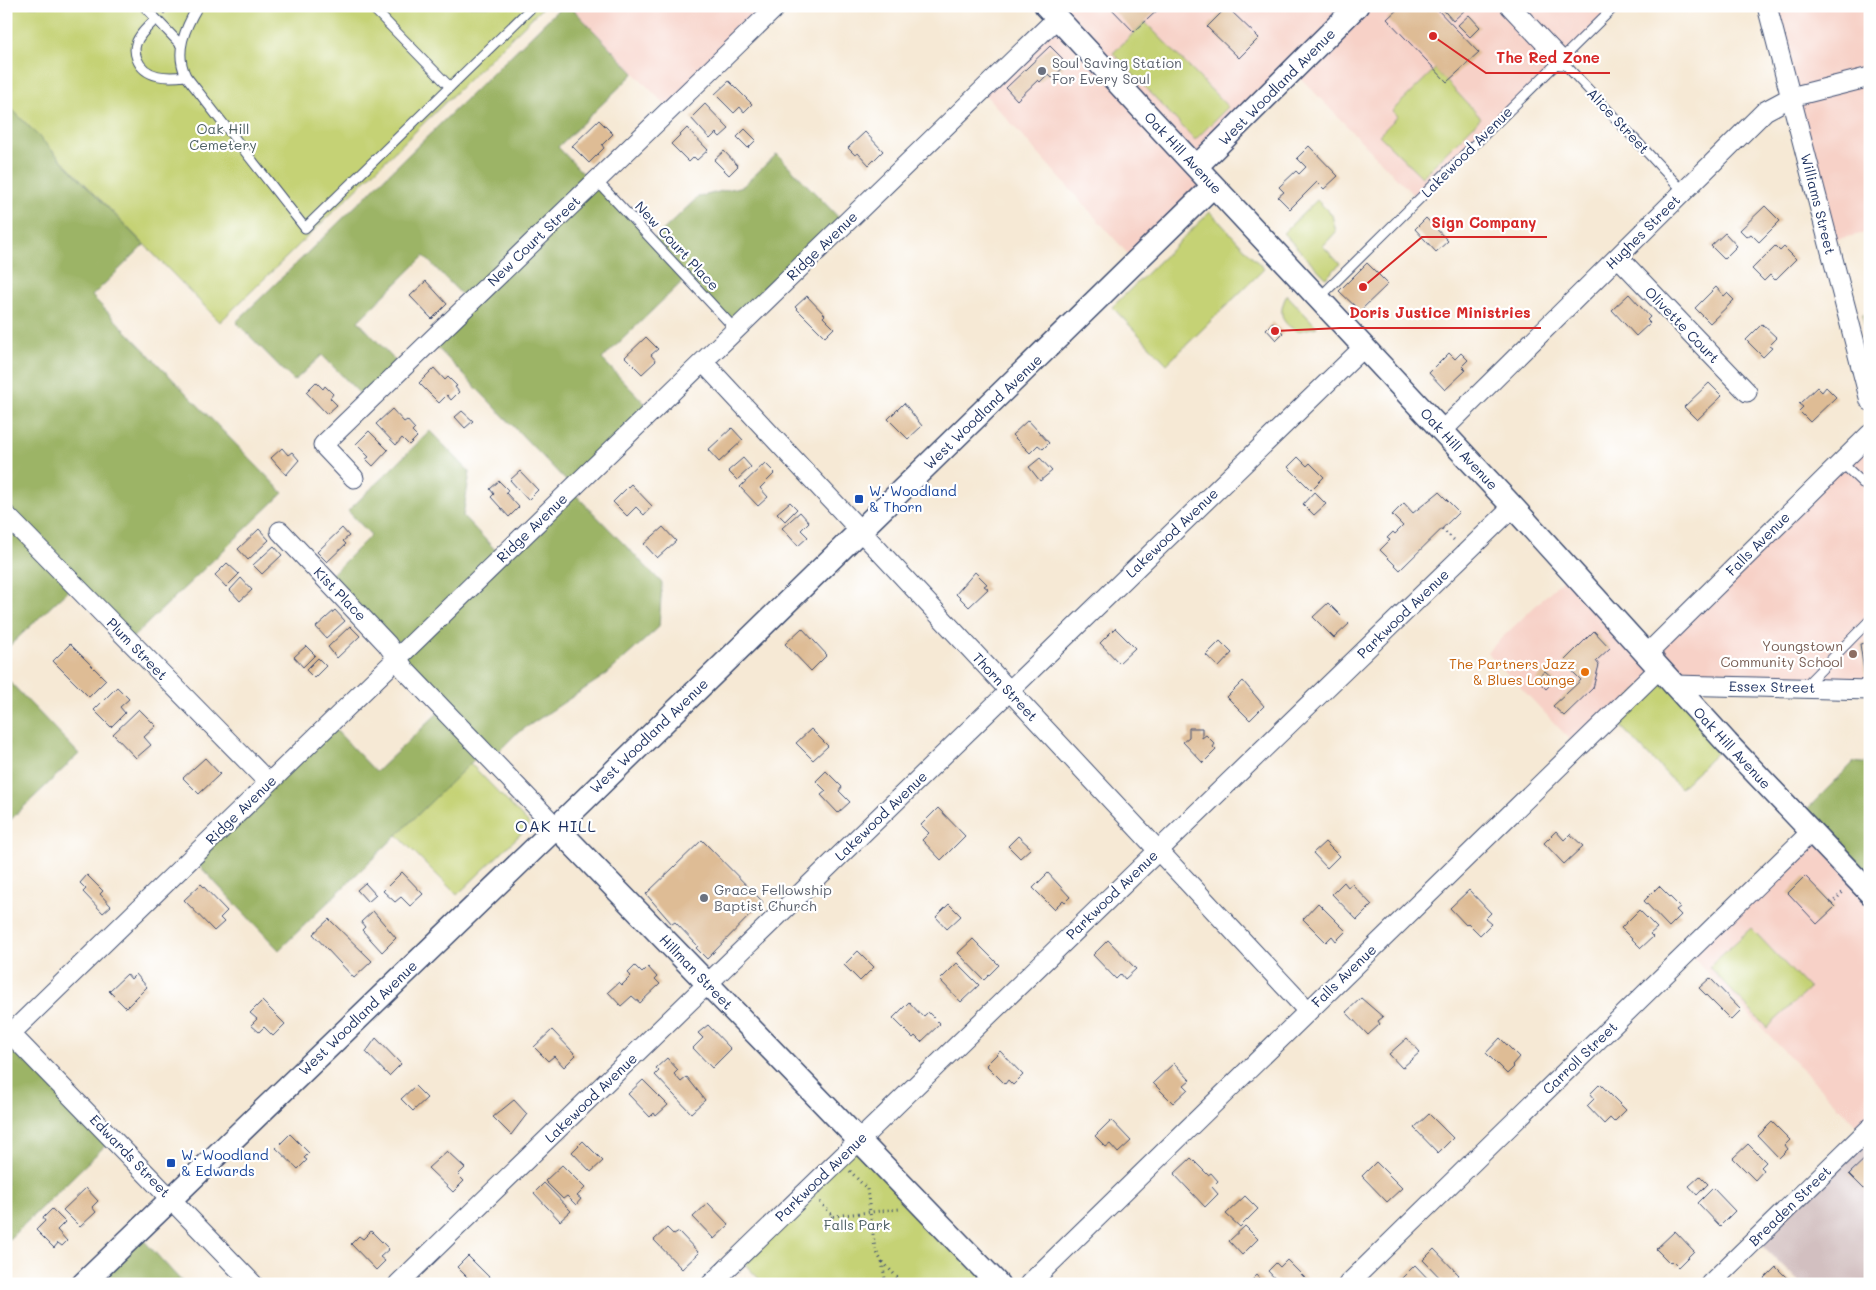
<svg xmlns="http://www.w3.org/2000/svg" width="1876" height="1290" font-family="Mali,sans-serif">
<rect width="100%" height="100%" fill="#fff"/>
<filter id="ink" filterUnits="userSpaceOnUse"><feTurbulence type="fractalNoise" baseFrequency=".02" numOctaves="2"/><feDisplacementMap in="SourceGraphic" scale="10" xChannelSelector="R" yChannelSelector="G"/><feConvolveMatrix kernelMatrix="1 2 1 2 8 2 1 2 1" color-interpolation-filters="sRGB"/></filter>
<filter id="wash" filterUnits="userSpaceOnUse"><feTurbulence type="fractalNoise" baseFrequency=".0096" numOctaves="4" result="noise"/><feDisplacementMap in="SourceGraphic" scale="20" xChannelSelector="R" yChannelSelector="G"/><feGaussianBlur stdDeviation="1.12" result="paint"/><feColorMatrix in="noise" values="0 0 0 0 0 0 0 0 0 0 0 0 0 0 0 0 0 1.4 0 .05"/><feComposite in="paint" operator="in"/></filter>
<g filter="url(#wash)">
<rect width="100%" height="100%" fill="#f6e9d5"/>
<path fill="#f7d1c7" d="M570,6H777L670,110Z
M1046,6H1615L1418,200L1293,70L1196,167L1213,186L1136,263L982,91L1057,18Z
M1767,6H1870V232L1828,241Z
M1870,434V690L1673,685L1578,748L1487,652L1571,572L1641,649Z
M1811,832L1870,893V1284H1801L1756,1238L1864,1133L1688,952Z"/>
<path fill="#d2bfc0" d="M1870,1128V1284H1801L1756,1239Z"/>
<path fill="#c5d274" stroke="#708069" d="M6,6H544L220,322L6,103V95L13,89L6,82Z
M1145,22L1228,107L1195,140L1113,53Z
M1435,69L1481,118L1422,177L1379,135L1398,116L1392,111Z
M1317,200L1332,215L1336,232L1323,246L1340,264L1326,278L1283,233Z
M1210,212L1264,269L1167,364L1112,307Z
M1287,295L1317,327L1298,331C1280,324 1278,311 1287,295Z
M1870,313V347L1862,315Z
M1659,669L1727,743L1680,788L1611,716Z
M470,763L530,825L457,895L397,835Z
M1751,928L1809,989L1767,1028L1709,967Z
M859,1140L998,1284H764L738,1257Z"/>
<path fill="#9cb466" stroke="#5c7262" d="M562,6H570L634,73L558,147L593,184L653,240L698,197L743,186L777,154L845,224L736,330L687,277L602,359L652,411L573,488L431,341L470,303L424,256L358,321L403,369L368,402L322,355L294,381L236,322Z
M6,103L144,245L92,296L283,493L129,641L74,585L6,649Z
M430,431L470,472L463,516L502,557L571,490L662,583L659,627L607,674L516,734L490,760L482,752L279,950L192,858L330,724L376,772L442,709L326,580L371,535L348,511Z
M6,678L79,754L6,824Z
M1854,762L1870,764V893L1798,818Z
M6,1038L113,1138L6,1242Z
M136,1232L184,1284H83Z"/>
<g id="blocks">
<path fill="#debc95" d="M157,6H171L164,14Z
M1109,6H1162L1134,32Z
M1401,6H1434L1479,53L1447,82L1387,19Z
M1440,6H1466L1467,8L1453,21Z
M1227,7L1259,38L1239,58L1207,27Z
M1469,15L1480,27L1470,37L1458,25Z
M1050,46L1063,59L1059,63L1064,67L1052,78L1048,74L1040,82L1038,80L1017,100L1006,88Z
M729,81L752,104L744,112L740,107L734,113L715,94Z
M705,104L729,129L720,137L716,133L710,139L691,118Z
M599,120L613,134L602,145L604,148L589,163L572,146Z
M687,128L708,150L697,160L694,157L689,162L671,144Z
M745,129L756,140L748,148L737,137Z
M865,132L883,151L869,165L858,153L855,155L848,148Z
M1309,146L1338,176L1324,189L1317,182L1290,209L1278,197L1284,192L1279,187L1296,171L1299,174L1306,167L1297,158Z
M724,151L738,166L729,175L714,160Z
M1765,206L1780,221L1759,242L1751,234L1747,237L1740,230Z
M1426,218L1448,241L1436,252L1415,229Z
M1725,233L1737,246L1724,259L1711,246Z
M1775,246L1780,251L1784,247L1796,259L1775,280L1770,275L1764,281L1752,269Z
M1367,263L1388,284L1360,311L1339,291Z
M426,281L447,304L432,319L410,296Z
M1716,287L1724,296L1727,293L1734,300L1710,323L1695,308Z
M1629,294L1650,317L1647,320L1650,323L1636,336L1612,310Z
M807,296L825,315L823,317L834,328L825,337L795,307Z
M1273,322L1283,333L1276,340L1266,329Z
M1762,324L1777,338L1769,346L1772,348L1763,357L1746,340Z
M646,337L658,349L651,355L656,361L642,374L625,357Z
M1449,353L1455,359L1461,353L1468,360L1462,366L1466,370L1445,390L1429,373Z
M434,368L445,380L448,377L457,386L455,387L459,392L451,400L447,395L439,403L419,383Z
M316,382L323,389L325,386L333,394L330,398L337,405L327,414L306,392Z
M1709,383L1722,396L1697,420L1684,407Z
M1817,387L1822,392L1826,387L1836,397L1810,422L1799,411L1803,407L1799,404Z
M904,403L922,426L908,439L888,419Z
M392,409L404,422L407,420L415,429L412,432L417,437L409,445L402,438L396,445L376,424Z
M462,411L473,421L465,428L455,417Z
M1028,420L1049,443L1043,449L1038,445L1030,453L1012,435Z
M732,428L743,440L719,462L708,450Z
M369,431L388,450L373,466L366,459L369,457L356,444Z
M282,448L288,455L292,452L299,460L286,475L271,458Z
M1298,457L1307,466L1310,463L1324,477L1311,490L1288,467Z
M743,458L751,467L737,480L728,471Z
M1040,458L1052,471L1040,481L1029,467Z
M765,463L775,473L760,488L768,497L758,506L740,487Z
M520,471L538,490L528,500L510,480Z
M499,481L508,490L506,493L519,507L509,517L491,497L494,494L490,489Z
M631,484L652,506L644,515L636,507L627,516L613,502Z
M1314,492L1326,504L1314,515L1303,504Z
M1439,492L1459,512L1400,570L1380,550L1390,540L1387,538L1393,532L1395,534L1403,526L1392,515L1404,503L1413,513Z
M790,502L797,509L785,521L777,513Z
M800,512L809,522L801,530L808,537L798,546L782,528Z
M663,527L676,541L657,558L644,544Z
M342,528L349,536L343,541L346,544L327,562L317,552Z
M259,529L269,540L248,560L238,549Z
M274,546L282,555L262,574L253,565Z
M227,563L239,574L226,587L215,575Z
M975,572L987,584L984,586L988,589L969,607L956,594Z
M241,578L252,590L240,601L230,590Z
M1328,603L1349,624L1334,638L1313,617Z
M335,610L345,621L326,638L316,627Z
M350,626L360,636L337,658L328,647Z
M802,628L827,655L811,671L785,644Z
M1115,628L1135,648L1119,663L1100,643Z
M1594,631L1610,648L1596,661L1599,665L1593,688L1564,716L1553,706L1581,680L1563,662Z
M1220,641L1232,653L1219,667L1206,655Z
M1870,642V677L1865,678L1860,644Z
M70,644L106,680L89,697L53,661Z
M306,646L315,655L303,667L294,657Z
M318,658L326,666L314,678L306,670Z
M1545,671L1555,680L1546,689L1536,679Z
M1243,681L1264,706L1250,720L1227,697Z
M117,687L129,699L120,707L125,713L111,727L94,710Z
M139,709L156,726L144,737L151,745L136,758L113,734Z
M1189,728H1202V738L1206,735L1215,744L1213,747L1216,750L1203,763L1183,742L1189,737Z
M811,729L828,746L813,760L796,743Z
M205,758L220,774L199,794L183,778Z
M826,771L842,787L839,791L850,802L838,813L821,795L826,791L816,781Z
M938,808L965,836L941,860L922,840L929,833L921,825Z
M1556,831L1564,840L1570,834L1583,846L1564,864L1544,843Z
M1018,836L1031,848L1020,858L1008,846Z
M702,840L763,902L707,959L696,948L698,946L675,922L672,924L646,894Z
M1325,842L1339,856L1327,868L1313,853Z
M402,872L423,894L410,906L401,897L395,902L383,891Z
M1048,873L1070,897L1065,902L1063,900L1054,909L1033,888Z
M87,875L103,891L100,894L111,906L103,913L83,892L86,889L80,883Z
M1805,876L1835,907L1817,924L1788,893Z
M1344,882L1348,887L1352,884L1372,905L1357,920L1332,894Z
M365,883L376,895L368,902L357,890Z
M201,884L227,911L220,918L224,922L214,931L184,900Z
M1659,886L1680,907L1676,910L1681,915L1669,927L1644,901Z
M1469,890L1491,913L1485,919L1491,924L1480,935L1468,923L1466,925L1450,908Z
M1318,903L1346,931L1336,941L1332,936L1326,942L1303,919Z
M949,904L961,916L947,929L936,917Z
M1639,910L1657,928L1650,934L1653,937L1641,948L1621,928Z
M373,911L396,938L382,952L362,930L365,927L361,922Z
M329,919L372,961L354,978L313,934Z
M973,939L999,965L984,980L958,953Z
M1108,940L1136,969L1125,979L1121,974L1116,979L1093,955Z
M858,951L874,967L860,981L844,965Z
M957,963L979,985L961,1002L940,980Z
M635,966L642,973L648,967L657,977L655,979L660,984L640,1003L632,996L621,1006L608,992L619,982L622,985L631,976L628,973Z
M127,974L131,979L136,974L147,987L126,1008L109,991Z
M1710,978L1741,1010L1731,1020L1699,988Z
M1361,998L1383,1017L1378,1021L1380,1024L1368,1035L1346,1012Z
M262,1001L285,1024L273,1036L264,1027L259,1032L251,1025L257,1019L250,1013Z
M909,1002L923,1017L928,1012L940,1024L921,1042L915,1036L913,1038L893,1018Z
M708,1025L731,1049L712,1068L693,1048L703,1038L698,1033Z
M552,1030L576,1055L564,1067L554,1056L548,1061L534,1047Z
M376,1038L401,1064L389,1076L366,1052Z
M1407,1038L1420,1052L1402,1068L1389,1054Z
M1500,1038L1519,1057L1512,1065L1514,1067L1507,1074L1486,1053Z
M1000,1051L1023,1075L1013,1085L1008,1080L1005,1084L986,1065Z
M667,1058L678,1070L674,1074L681,1082L687,1077L705,1100L691,1113L655,1075L659,1071L656,1068Z
M1174,1063L1190,1080L1184,1085L1188,1089L1173,1103L1153,1083Z
M643,1080L668,1105L656,1116L654,1113L650,1117L628,1094Z
M1600,1084L1626,1110L1614,1122L1610,1118L1604,1124L1587,1106L1594,1099L1590,1094Z
M415,1086L427,1098L413,1111L401,1099Z
M514,1100L527,1114L511,1135L493,1117Z
M1429,1114L1453,1138L1438,1153L1414,1128Z
M1111,1120L1131,1141L1118,1153L1110,1144L1106,1147L1095,1136Z
M1772,1122L1790,1140L1785,1145L1788,1149L1779,1158L1758,1136Z
M290,1134L309,1153L304,1158L307,1160L298,1169L276,1148Z
M583,1141L603,1161L591,1172L572,1152Z
M1748,1144L1766,1162L1761,1167L1764,1170L1755,1180L1733,1158Z
M447,1151L465,1168L458,1175L464,1181L453,1192L428,1168Z
M1870,1154V1195L1849,1174Z
M1191,1158L1208,1175L1211,1173L1218,1181L1212,1187L1218,1194L1205,1207L1174,1174Z
M1376,1162L1402,1188L1387,1202L1362,1176Z
M562,1165L585,1188L577,1196L581,1199L576,1205L567,1196L563,1199L545,1181Z
M1700,1176L1708,1184L1697,1195L1689,1186Z
M544,1183L571,1211L560,1221L534,1193Z
M86,1188L98,1201L92,1207L96,1212L80,1227L63,1210Z
M1713,1188L1735,1211L1720,1226L1698,1203Z
M1245,1196L1258,1209L1240,1227L1226,1214Z
M708,1203L729,1225L714,1239L693,1217Z
M52,1209L65,1222L57,1230L67,1241L62,1246L58,1243L54,1248L36,1230L45,1221L43,1218Z
M1245,1226L1258,1239L1242,1255L1229,1241Z
M667,1228L674,1235L679,1232L699,1253L682,1269L654,1240Z
M371,1231L389,1249L380,1257L385,1261L376,1270L351,1244L359,1236L363,1239Z
M1675,1231L1694,1251L1678,1267L1672,1261L1670,1263L1656,1249Z
M1434,1249L1459,1275L1450,1284H1446L1423,1260Z
M468,1256L496,1284H474L457,1267Z
M1287,1260L1310,1283L1309,1284H1280L1268,1271L1276,1263L1280,1267Z
M1415,1265L1433,1284H1404L1400,1280Z
M1776,1267L1793,1284H1768L1763,1280Z
M1257,1275L1265,1284H1248Z"/>
</g>
</g>
<g filter="url(#ink)">
<use href="#blocks" fill-opacity="0" stroke="#3c4b70" stroke-width="1"/>
<g fill="none" stroke-linecap="round" stroke-linejoin="round">
<defs>
<path id="service" d="M144,6L181,45
M198,6C185,28 174,52 186,76L305,228L533,6
M371,6L450,87
M156,19C149,26 139,34 136,44C134,50 135,54 137,59C145,79 168,78 186,76
M1561,60L1684,192
M597,181L736,330
M1319,298L1615,6
M1841,462L1870,490
M1805,686L1870,620"/>
<path id="minor" d="M1510,6L1561,60
M1767,6L1870,401
M1618,257L1747,392
M703,362L1308,1011
M1442,431L1765,111L1791,97L1870,77
M354,478L323,445L777,6
M6,515L269,783
M280,531L387,644L405,670L556,827
M1646,655L1870,434
M1673,685L1870,690
M6,1029L253,1284
M6,1038L1057,18
M398,1284L1364,347
M711,1284L1513,507
M1029,1284L1659,669
M1348,1284L1811,832
M1710,1284L1870,1128"/>
<path id="tertiary" d="M1046,6L1513,507L1727,743L1870,893
M1196,167L1357,6
M556,827L998,1284
M83,1284L566,818L1213,186"/>
</defs>
<use href="#service" stroke="#3c4b70" stroke-width="11"/>
<use href="#minor" stroke="#3c4b70" stroke-width="21"/>
<use href="#tertiary" stroke="#3c4b70" stroke-width="25"/>
<path stroke="#3c4b70" stroke-width="3" stroke-dasharray="1 4" stroke-linecap="butt" d="M1442,529L1454,540
M1831,904L1843,892
M850,1171L867,1189L875,1249L882,1262L886,1284
M820,1202L833,1216L827,1221
M833,1216L899,1209
M883,1262L903,1284"/>
<use href="#service" stroke="#fff" stroke-width="9"/>
<use href="#minor" stroke="#fff" stroke-width="19"/>
<use href="#tertiary" stroke="#fff" stroke-width="22"/>
</g>
</g>
<g fill="#6b7280" stroke="#fff" stroke-width="2">
<circle cx="1042" cy="71" r="5"/>
<circle cx="704" cy="898" r="5"/>
</g>
<g fill="#1a4fb4" stroke="#fff" stroke-width="2">
<rect x="854" y="494" width="10" height="10" rx="2.5"/>
<rect x="166" y="1158" width="10" height="10" rx="2.5"/>
</g>
<circle fill="#8d6e63" stroke="#fff" stroke-width="2" cx="1853" cy="654" r="5"/>
<circle fill="#e8710a" stroke="#fff" stroke-width="2" cx="1585" cy="672" r="5"/>
<g text-anchor="middle" stroke-width="4.5" stroke-linejoin="round" paint-order="stroke">
<g font-size="14" fill="#5b616d" stroke="#fff" text-anchor="start">
<text x="1052" y="68">Soul Saving Station<tspan x="1052" dy="16">For Every Soul</tspan></text>
<text x="714" y="895">Grace Fellowship<tspan x="714" dy="16">Baptist Church</tspan></text>
</g>
<g font-size="14" fill="#1b2f5e" stroke="#fff">
<text transform="translate(1277 87) rotate(-45)" y="5">West Woodland Avenue</text>
<text transform="translate(1618 121) rotate(47)" y="5">Alice Street</text>
<text transform="translate(1467 152) rotate(-45)" y="5">Lakewood Avenue</text>
<text transform="translate(1183 153) rotate(47)" y="5">Oak Hill Avenue</text>
<text transform="translate(1818 204) rotate(76)" y="5">Williams Street</text>
<text transform="translate(1643 232) rotate(-45)" y="5">Hughes Street</text>
<text transform="translate(534 241) rotate(-44)" y="5">New Court Street</text>
<text transform="translate(677 246) rotate(47)" y="5">New Court Place</text>
<text transform="translate(822 246) rotate(-44)" y="5">Ridge Avenue</text>
<text transform="translate(1682 325) rotate(46)" y="5">Olivette Court</text>
<text transform="translate(983 412) rotate(-44)" y="5">West Woodland Avenue</text>
<text transform="translate(1459 449) rotate(47)" y="5">Oak Hill Avenue</text>
<text transform="translate(532 528) rotate(-44)" y="5">Ridge Avenue</text>
<text transform="translate(1172 533) rotate(-44)" y="5">Lakewood Avenue</text>
<text transform="translate(1758 544) rotate(-45)" y="5">Falls Avenue</text>
<text transform="translate(340 594) rotate(46)" y="5">Kist Place</text>
<text transform="translate(1403 614) rotate(-44)" y="5">Parkwood Avenue</text>
<text transform="translate(137 649) rotate(46)" y="5">Plum Street</text>
<text transform="translate(1005 687) rotate(47)" y="5">Thorn Street</text>
<text transform="translate(1772 687) rotate(1)" y="5">Essex Street</text>
<text transform="translate(649 736) rotate(-44)" y="5">West Woodland Avenue</text>
<text transform="translate(1732 748) rotate(47)" y="5">Oak Hill Avenue</text>
<text transform="translate(241 810) rotate(-44)" y="5">Ridge Avenue</text>
<text transform="translate(881 816) rotate(-44)" y="5">Lakewood Avenue</text>
<text transform="translate(1112 895) rotate(-44)" y="5">Parkwood Avenue</text>
<text transform="translate(696 972) rotate(46)" y="5">Hillman Street</text>
<text transform="translate(1344 976) rotate(-44)" y="5">Falls Avenue</text>
<text transform="translate(358 1018) rotate(-44)" y="5">West Woodland Avenue</text>
<text transform="translate(1580 1058) rotate(-44)" y="5">Carroll Street</text>
<text transform="translate(591 1098) rotate(-44)" y="5">Lakewood Avenue</text>
<text transform="translate(130 1156) rotate(46)" y="5">Edwards Street</text>
<text transform="translate(821 1177) rotate(-44)" y="5">Parkwood Avenue</text>
<text transform="translate(1790 1206) rotate(-44)" y="5">Breaden Street</text>
</g>
<g font-size="14" fill="#4e6065" stroke="#fff">
<text x="223" y="134">Oak Hill<tspan x="223" dy="16">Cemetery</tspan></text>
<text x="857" y="1230">Falls Park</text>
</g>
<g font-size="14" fill="#164399" stroke="#fff" text-anchor="start">
<text x="869" y="496">W. Woodland<tspan x="869" dy="16">&amp; Thorn</tspan></text>
<text x="181" y="1160">W. Woodland<tspan x="181" dy="16">&amp; Edwards</tspan></text>
</g>
<g font-size="14" fill="#785e54" stroke="#fff" text-anchor="end">
<text x="1843" y="651">Youngstown<tspan x="1843" dy="16">Community School</tspan></text>
</g>
<g font-size="14" fill="#c56008" stroke="#fff" text-anchor="end">
<text x="1575" y="669">The Partners Jazz<tspan x="1575" dy="16">&amp; Blues Lounge</tspan></text>
</g>
<g font-size="16" letter-spacing="1" fill="#1b2f5e" stroke="#fff">
<text x="556" y="832">OAK HILL</text>
</g>
</g>
<path fill="none" stroke="#d62828" stroke-width="2" d="M1433 36L1486 73H1610M1363 287L1422 237H1547M1275 331L1340 328H1541"/>
<g fill="#d62828" stroke="#fff" stroke-width="2">
<circle cx="1433" cy="36" r="5"/>
<circle cx="1363" cy="287" r="5"/>
<circle cx="1275" cy="331" r="5"/>
</g>
<g font-size="15" text-anchor="middle" font-weight="bold" fill="#d62828" stroke="#fff" stroke-width="4.5" stroke-linejoin="round" paint-order="stroke">
<text x="1548" y="63">The Red Zone</text>
<text x="1484" y="228">Sign Company</text>
<text x="1440" y="318">Doris Justice Ministries</text>
</g>
<rect width="1876" height="1290" fill="none" stroke="#fff" stroke-width="25"/>
</svg>
